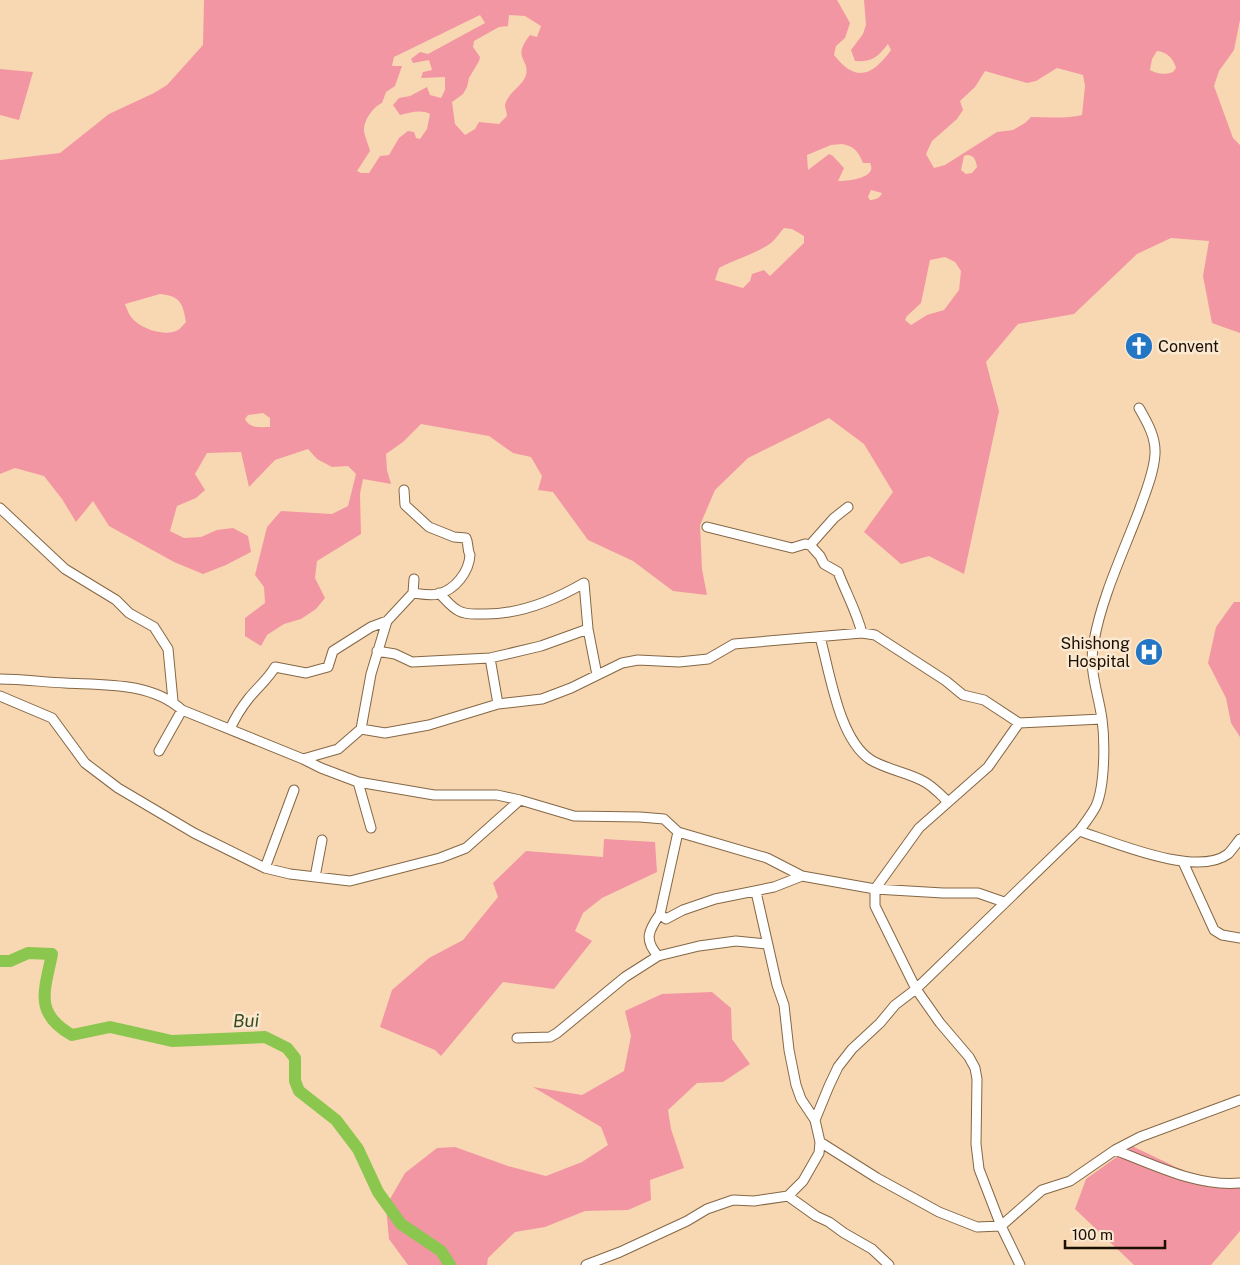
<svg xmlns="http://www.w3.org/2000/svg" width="1240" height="1265" font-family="'Public Sans',sans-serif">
<rect width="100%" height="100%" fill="#f8d8b2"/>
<path fill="#f396a3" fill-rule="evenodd" d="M204,0H837L850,23L845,38L836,46L834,55C856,83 872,76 891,50L888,44C877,58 872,62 855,61L851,50L863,34L866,25L864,0H1240V20L1234,50L1219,71L1214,86L1233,138L1240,145V333L1212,323L1203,276L1209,241L1171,238L1137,254L1074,314L1018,324L986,362L999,411L964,574L929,556L901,564L864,532L893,492L864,444L829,418L748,458L715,490L700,525L702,569L707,595L673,591L633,561L588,540L553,492L538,490L542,476L531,457L513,453L489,436L421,424L403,442L386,454L387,470L391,484L363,479L360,494L361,534L317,561L315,578L325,598L316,609L301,619L284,624L267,635L261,646L245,636V618L265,603L264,587L255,575L267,527L281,511L332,514L348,506L356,474L348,466L332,467L317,459L308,449L275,460L249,487L241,452L207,453L195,474L205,490L196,498L177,506L170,531L184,538L201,537L217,530L233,528L248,536L251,552L226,565L203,574L174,562L109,526L93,501L76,522L62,499L44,476L15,468L0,474V160L60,153L109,114L154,93L167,85L203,45ZM480,15L485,23L428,54L420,52L411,59L413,63L429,60L432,70L423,72L421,78L445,77V90L441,98L430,95L427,87L410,96L399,98L393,105L400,115C410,113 420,109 430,114L427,129L420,139L416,138L414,132L408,131L399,138L389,155L380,156L369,173H361L357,171L370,151C369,146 364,135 364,130C364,120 373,107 382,103L386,92L395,86L402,66H392L394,57ZM509,15L525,16L541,26L537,37L530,35C511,59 530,58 526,75C522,87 508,92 505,105C505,108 507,113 507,116L499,124L479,122L475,129L465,135L455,124L452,102L463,94L467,87L469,78L479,61L480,57L473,47L474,41L499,27L508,26ZM1157,51C1167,52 1173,58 1176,68L1173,72C1167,75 1156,74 1150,70L1152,59ZM1057,68L1083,75L1085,86L1082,115C1066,119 1048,117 1031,117L1025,123L1013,130L997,132L945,165L934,168L926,154L932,141L957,119L963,110L960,101L975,87L985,71L1027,83L1036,81ZM842,144C854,146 858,151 863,163H870C878,178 848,181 838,181L844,168L833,156L829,154L808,170L807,155L831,145ZM967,155C974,155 976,160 977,167L972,173L966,174L961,170L964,156ZM871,190L882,193C880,198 875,200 870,200L868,197ZM784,228L792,229L804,236V243L770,276L764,270L752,274L750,281L743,288L715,280L719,268C735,259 756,254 771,243C776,239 779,233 784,228ZM945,257L955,262L961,271L959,290L944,310L927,315L911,325L905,320L907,316L921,303L930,260ZM160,294C180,296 183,303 186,322C184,324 181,328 178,330C165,337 141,329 132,318C129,315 127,309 125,304ZM263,413L270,418V427C261,427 250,429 245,419L248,415Z
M0,69L33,72L19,120L0,115Z
M1234,602H1240V737L1231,723L1226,698L1208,663L1216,627Z
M604,839L655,842L657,872L602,898L583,913L575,931L592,941L554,989L503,982L441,1056L435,1050L380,1027L392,990L429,958L463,940L498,897L493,883L526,851L603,857Z
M712,992L731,1008L732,1039L750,1064L723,1082L697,1083L668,1110L671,1129L684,1168L650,1180L651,1200L628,1210L585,1211L545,1227L515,1232L488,1258L487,1265H408L389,1239L386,1206L405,1173L437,1148L455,1147L508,1166L546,1176L582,1162L608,1145L601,1127L533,1087L582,1095L624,1071L631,1036L625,1011L662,994Z
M1132,1146L1205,1181H1240V1231L1211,1265H1134L1075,1209L1086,1179Z"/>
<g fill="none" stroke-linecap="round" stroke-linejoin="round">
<path stroke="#8bc64e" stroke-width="12" d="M0,961H10L28,953L52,954C45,990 33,1013 72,1035L110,1027L172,1041L265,1037L287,1048L295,1058V1081L299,1091L336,1120L358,1149L378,1192L401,1224L441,1251L450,1265"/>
<defs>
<path id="minor" d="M404,490L405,505L429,527L454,537L466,538C469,544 467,550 470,555C469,572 455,590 438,594C430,596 421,594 413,593
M0,508L65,569L116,600L129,613L154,627L168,649L173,701
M707,527L792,548L805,544L810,545L820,556L824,564L838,572C846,593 856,610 862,633
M810,545L834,518L848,507
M439,593C445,599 452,608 459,611C466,615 475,614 482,614C518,615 553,601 584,583L588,629L597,675
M820,637C830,673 839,740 871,760C886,769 905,772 921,780C932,785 940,794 948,802
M377,651L395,654L412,662L490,658L541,646L588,629
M490,658L498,704
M0,679C22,679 43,682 65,683C104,685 151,682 182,710L303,759L321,768L358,782L434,795H497L520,800L574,816L640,817L664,819L678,832L660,914L666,919L683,910L715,899L774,887L802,876L875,889L943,893H978L1004,902
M0,696L52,718L85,763L118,788L194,833L265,868L290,874L350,881L440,858L466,848L520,800
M1019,723L988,767L919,828L875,889V906L916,989L940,1023L969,1057L975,1068L977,1079L976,1144L979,1169L1001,1226L1020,1265
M230,729C235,718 241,708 249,698C258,687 268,679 275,667L306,673L328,667L333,651L371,627L387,621
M361,729L371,674L387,621L413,593L414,579
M159,751L182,710
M303,759L338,749L361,729L385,733L429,725L498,704L542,699L571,688L622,663L638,660L679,662L708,659L734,644L862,633L875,635L946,681L963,695L984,700L1019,723L1102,719
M358,782L371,828
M1079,831C1114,842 1196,878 1228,854C1232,850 1236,844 1240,839
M678,832L767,858L802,876
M1183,862L1214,930L1222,935L1240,938
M265,868L294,790
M315,877L322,840
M658,956C644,940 648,931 660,914
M517,1038L550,1037L557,1033L625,977L658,956L699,946L736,941L767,944
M815,1120L829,1086L838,1067L852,1049L880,1023L895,1005L916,989L1079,831C1085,823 1092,814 1096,806C1105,786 1105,741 1102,719C1098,691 1088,670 1094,641C1102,596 1124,551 1140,508C1146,491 1154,472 1155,454C1156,437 1147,422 1139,408
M820,1142L877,1178L939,1212L977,1227L1001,1226L1042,1190L1070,1181L1115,1150L1140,1137L1240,1100
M1115,1150C1155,1165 1197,1187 1240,1183
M788,1196L816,1216L829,1222L844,1233L872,1249L889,1265
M586,1265L620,1252L687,1221L707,1209L733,1200L754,1201L788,1196L803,1181L819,1153L820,1142L815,1120L801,1099L796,1085L789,1050L784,1005L777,985L756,892"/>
</defs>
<use href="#minor" stroke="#846745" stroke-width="11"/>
<use href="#minor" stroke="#fff" stroke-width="9"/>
</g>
<defs>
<symbol id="church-disc" viewBox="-11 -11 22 22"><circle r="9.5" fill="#2376c4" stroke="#fbe8d1"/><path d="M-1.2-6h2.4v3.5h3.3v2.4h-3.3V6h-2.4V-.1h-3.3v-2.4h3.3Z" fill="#fff"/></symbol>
<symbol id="hospital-disc" viewBox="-11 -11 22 22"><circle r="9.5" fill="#2376c4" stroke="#fbe8d1"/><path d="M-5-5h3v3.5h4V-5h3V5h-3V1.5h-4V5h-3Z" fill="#fff"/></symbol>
</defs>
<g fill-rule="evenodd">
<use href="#church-disc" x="1123" y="330" width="32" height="32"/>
<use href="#hospital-disc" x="1133" y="636" width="32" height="32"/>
</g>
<g text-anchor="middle" stroke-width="5" stroke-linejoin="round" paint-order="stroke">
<g font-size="16" fill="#1a0f03" stroke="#fbe8d1" text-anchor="start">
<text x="1158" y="352">Convent</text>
<text x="1130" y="649" text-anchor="end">Shishong<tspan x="1130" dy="18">Hospital</tspan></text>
</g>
<g font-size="18" font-style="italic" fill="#354c1d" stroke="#fbe8d1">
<text transform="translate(246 1021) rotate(-1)" y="6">Bui</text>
</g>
</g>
<path d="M1065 1240v8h100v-8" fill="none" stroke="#1a0f03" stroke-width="2.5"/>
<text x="1072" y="1240" font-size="15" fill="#1a0f03" stroke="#fbe8d1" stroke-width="4" paint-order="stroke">100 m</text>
</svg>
